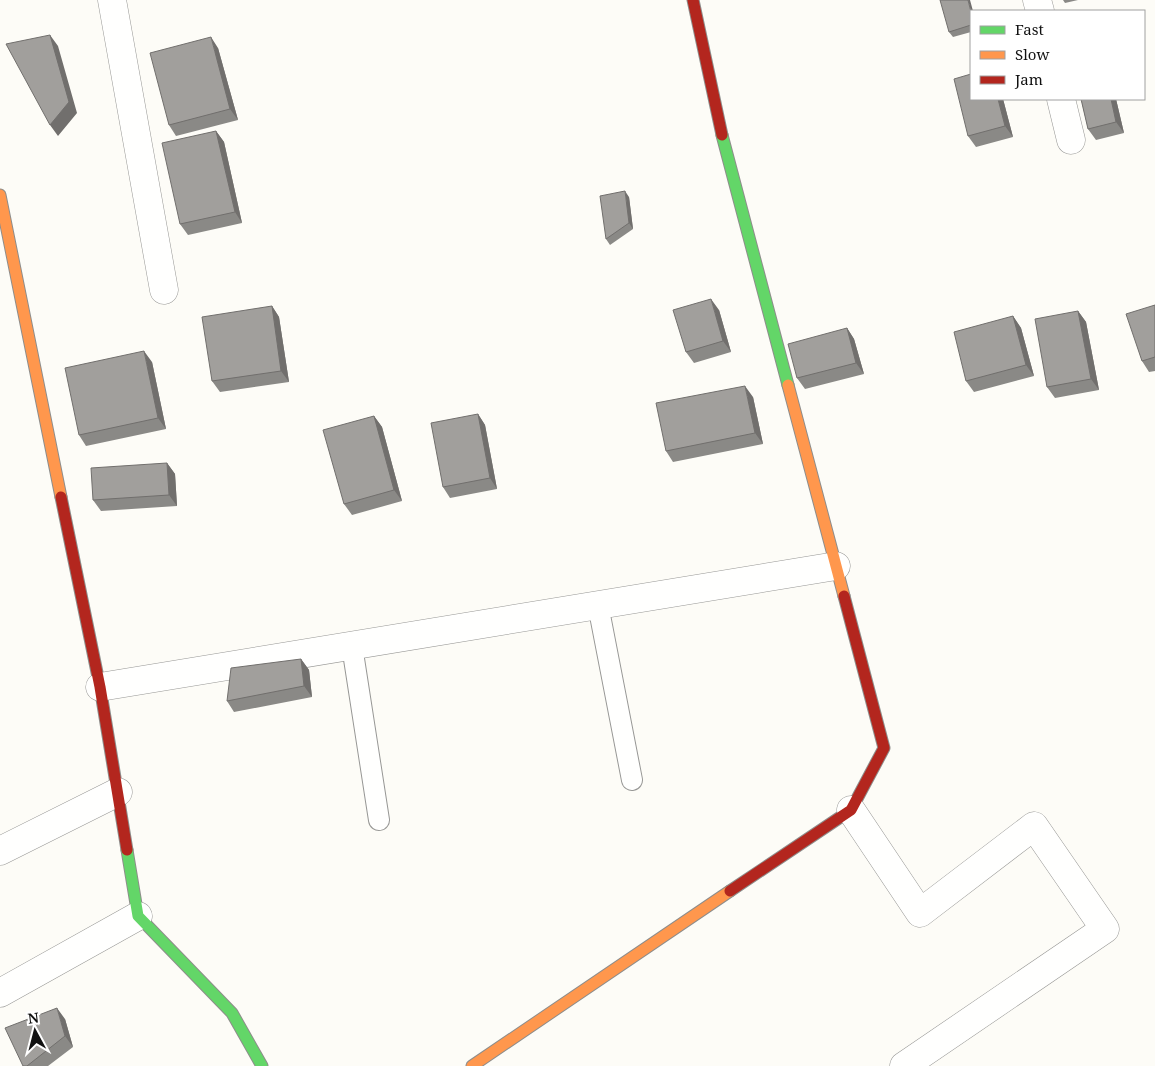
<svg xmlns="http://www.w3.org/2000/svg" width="1155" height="1066" font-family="'Noto Serif',serif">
<rect width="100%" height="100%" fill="#fdfcf7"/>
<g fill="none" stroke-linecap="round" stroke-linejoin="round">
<defs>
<path id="lane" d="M598,605L632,780
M352,646L379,820"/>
<path id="street" d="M112,0L164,290
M1037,0L1040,11
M1061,99L1071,140
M100,687L836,566
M851,810L920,913L1034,826L1105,929L904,1066
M0,851L118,792
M0,993L138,916"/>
<path id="fast" d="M722,135L788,385
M127,850L138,916L232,1013L262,1066"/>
<path id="slow" d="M0,195L61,497
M788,385L844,596
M472,1066L730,891"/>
<path id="jam" d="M693,0L722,135
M61,497L100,687L127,850
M730,891L851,810L884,748L844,596"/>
</defs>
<use href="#lane" stroke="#979795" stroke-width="22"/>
<use href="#street" stroke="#979795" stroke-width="29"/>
<use href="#fast" stroke="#8e8d8b" stroke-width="13"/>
<use href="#slow" stroke="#8e8d8b" stroke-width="13"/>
<use href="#jam" stroke="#8e8d8b" stroke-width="13"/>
<use href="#lane" stroke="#fffffe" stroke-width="20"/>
<use href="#street" stroke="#fffffe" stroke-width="28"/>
<use href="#fast" stroke="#63d668" stroke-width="11"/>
<use href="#slow" stroke="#ff974d" stroke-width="11"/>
<use href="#jam" stroke="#b3261e" stroke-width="11"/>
</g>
<path fill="#8a8986" d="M1063,0H1078L1065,3Z
M971,11V32L953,37L949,32Z
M218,48L238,120L176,136L169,125Z
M971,99H1003L1013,137L976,147L968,136Z
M1081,99H1116L1124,133L1096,140L1088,129Z
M216,131L224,142L242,223L188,235L180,224Z
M629,197L633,229L610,245L606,239Z
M1155,305V371L1149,372L1142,361Z
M272,306L279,317L289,382L220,392L212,381Z
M719,310L731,352L694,363L686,352Z
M1078,311L1086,322L1099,390L1055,398L1047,387Z
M1013,316L1021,328L1034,376L974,392L966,381Z
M847,328L854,339L864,374L805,389L797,378Z
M152,362L166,429L86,446L79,435Z
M753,397L763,444L673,462L666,451Z
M478,414L485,425L497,489L450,498L443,487Z
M374,416L382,427L402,501L352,515L344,504Z
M167,463L175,474L177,506L101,511L93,500Z
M301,659L309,670L312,697L234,712L227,701Z
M65,1019L73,1047L48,1066H23Z"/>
<path fill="#716f6d" d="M968,0H970L973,11H971Z
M50,35L58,46L77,113L58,136L50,125Z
M211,37L218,48L238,120L230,109Z
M998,99H1003L1013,137L1005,126Z
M1111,99H1116L1124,133L1116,122Z
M216,131L224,142L242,223L235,212Z
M625,191L629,197L633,229L629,223Z
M711,299L719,310L731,352L723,341Z
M272,306L279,317L289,382L281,371Z
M1078,311L1086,322L1099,390L1091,379Z
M1013,316L1021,328L1034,376L1026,365Z
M847,328L854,339L864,374L856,363Z
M144,351L152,362L166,429L158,418Z
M745,386L753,397L763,444L755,433Z
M478,414L485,425L497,489L490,478Z
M374,416L382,427L402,501L394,490Z
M167,463L175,474L177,506L169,495Z
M301,659L309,670L312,697L304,686Z
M57,1008L65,1019L73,1047L65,1036Z"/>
<path fill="#a19f9c" stroke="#716f6d" d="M940,0H968L971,12V25L949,32Z
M50,35L69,102L50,125L6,44Z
M211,37L230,109L169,125L150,53Z
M971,74V99H998L1005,126L968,136L954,79Z
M1081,99H1111L1116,122L1088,129Z
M216,131L235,212L180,224L162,143Z
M625,191L629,223L606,239L600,196Z
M711,299L723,341L686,352L673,310Z
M1155,305V357L1142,361L1126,314Z
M272,306L281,371L212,381L202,317Z
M1078,311L1091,379L1047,387L1035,319Z
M1013,316L1026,365L966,381L954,332Z
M847,328L856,363L797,378L788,344Z
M144,351L158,418L79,435L65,368Z
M745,386L755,433L666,451L656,403Z
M478,414L490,478L443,487L431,423Z
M374,416L394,490L344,504L323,430Z
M167,463L169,495L93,500L91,468Z
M301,659L304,686L227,701L231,668Z
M57,1008L65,1036L27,1066H23L5,1028Z"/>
<rect x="970" y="10" width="175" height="90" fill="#ffffff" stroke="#a0a0a0"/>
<rect x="980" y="26" width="25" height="8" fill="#63d668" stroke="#a0a0a0"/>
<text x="1015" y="35" font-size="15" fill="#111111">Fast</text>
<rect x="980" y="51" width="25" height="8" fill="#ff974d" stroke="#a0a0a0"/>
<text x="1015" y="60" font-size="15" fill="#111111">Slow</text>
<rect x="980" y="76" width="25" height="8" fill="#b3261e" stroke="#a0a0a0"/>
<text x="1015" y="85" font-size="15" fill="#111111">Jam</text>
<g transform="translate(35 1031) rotate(353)" stroke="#ffffff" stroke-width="4" paint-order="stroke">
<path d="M0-4L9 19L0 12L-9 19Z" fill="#111111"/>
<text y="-8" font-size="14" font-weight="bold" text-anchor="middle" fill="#111111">N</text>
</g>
</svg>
